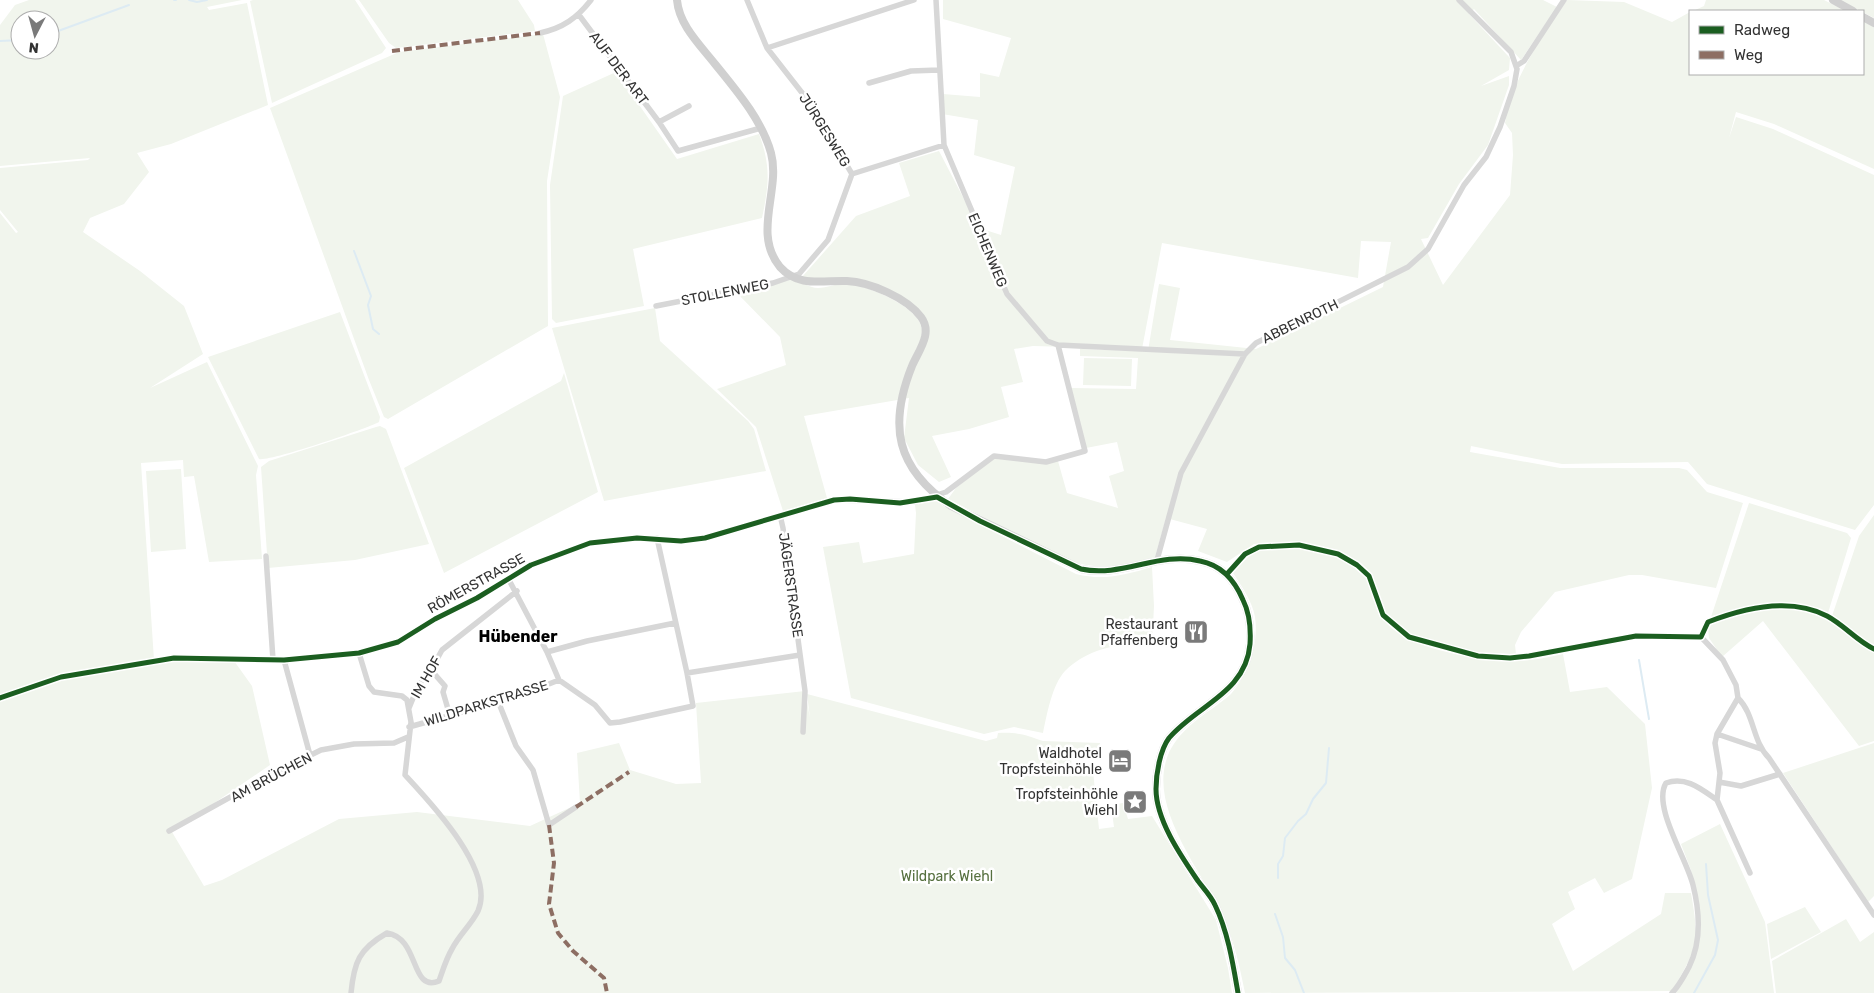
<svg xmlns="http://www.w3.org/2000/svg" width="1874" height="993" font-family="Rubik,sans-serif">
<rect width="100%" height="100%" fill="#fff"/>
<path fill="#f1f5ed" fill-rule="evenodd" d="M29,0H242L207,7L209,10L247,3L268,105L171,144L137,153L149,172L124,204L90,218L83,232L140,271L184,306L203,354L150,388L207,362L258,466L256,475L262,559L209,562L194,476L184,477L183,460L141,463L154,660L232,658L252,686L270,765L172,832L204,886L222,880L339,819L417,812L530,826L580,803L577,753L619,743L630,770L676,784L701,783L696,703L805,691L810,718L807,694L986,741L997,738L998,733C1019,732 1026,735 1043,741L1100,743L1099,748L1072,750L1071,769L1093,771L1099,829L1114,827L1111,805L1123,803L1128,819L1152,816L1216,920L1228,968L1232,993H0V213L16,233L18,232L0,210V168L88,160L90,158L0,166V25L15,5ZM20,20H50V50H20Z
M253,0H355L386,48L382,53L272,103L250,1Z
M359,0H518L534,25L535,31L396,48L389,43Z
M943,0H1543L1557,7L1521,60L1474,9L1469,14L1510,58L1509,70L1481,86L1509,76V85L1488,145L1459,184L1428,238L1421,239L1443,285L1510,195L1513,155L1512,133L1505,123C1513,76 1541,39 1567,0L1624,2L1672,22L1690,12V74H1863V20L1874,26V169L1774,124L1736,112L1729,138L1736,117L1773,129L1874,175V505L1855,530L1707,484L1688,462L1562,464L1471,446L1470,452L1560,468H1679L1687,470L1707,492L1743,503L1716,588L1642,575H1629L1555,592L1521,632L1515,645L1516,654H1511L1480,653L1411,636L1385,614L1371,575L1358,561L1336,552L1300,542L1254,544L1227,562L1198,551L1207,529L1166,518L1155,557C1120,566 1105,571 1069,561L948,499L956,488L995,457L1058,461L1067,493L1118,508L1109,476L1124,471L1117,442L1086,448L1071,388L1136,389L1138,358L1080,356V349L1148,351L1159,284L1180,288L1170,340L1256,349L1383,287L1391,242L1361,241L1358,278L1162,243L1142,349L1033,346L1014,349L1023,382L1001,387L1009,417L969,429L932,436L951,477L939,482L918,465L904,438L909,398L804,416L827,498L783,511L756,427L717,389L786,365L780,337L737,293C754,289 772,283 789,280C797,279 809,288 818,288C828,288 838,283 848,284C868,286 921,307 922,330C922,343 912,356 907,368C918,351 936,333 923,314L866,282L816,280L802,277L856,216L910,196L899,163L939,151L979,228L1001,235L1015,167L974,155L978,120L942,114L943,94L980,97V73L999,77L1011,38L943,19Z
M1706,0H1824L1846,11H1693L1704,6Z
M1839,0H1874V18Z
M543,34L560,97L547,181L548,326L388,419L384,417L369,380L270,108L399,52Z
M616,72L677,159L759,134C771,166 769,185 762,218L633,249L644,306L556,323L552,319L550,185L563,96Z
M655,308L660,341L748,421L754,429L766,471L604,501L552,328Z
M340,312L380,417L379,422C366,429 269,462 259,459L208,357Z
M1084,358L1132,359L1131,386L1083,385Z
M564,373L598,492L444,573L404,468L561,381Z
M376,427L380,426L386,429L429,544L355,560L268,568L261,467L269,461Z
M181,469L186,549L151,552L146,471Z
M937,500L943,506L1076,574C1104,581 1125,575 1152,567L1154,606L1152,646C1122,641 1087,649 1065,671C1052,685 1047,714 1043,733L1014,727L984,734L851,698L823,547L859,542L863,563L914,554L916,513L915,505Z
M1749,503L1847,533L1851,538L1828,613C1783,594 1755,607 1711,617Z
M1874,515V646L1832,616L1859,536Z
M1300,546C1320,551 1360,558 1369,580C1373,591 1375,606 1381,616C1403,652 1491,663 1530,660C1541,659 1552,656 1563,654L1570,692L1607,687L1645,724L1652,788L1632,879L1604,893L1595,878L1568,892L1575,909L1552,924L1573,971L1661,914L1665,893H1691C1700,944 1697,948 1672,991L1245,993C1240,968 1234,940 1223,917C1203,873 1151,812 1166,761C1173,737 1194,721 1213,708C1219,703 1226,699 1231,694C1248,674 1259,644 1255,617C1252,601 1242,587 1233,573C1256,544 1265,548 1300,546Z
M1777,607H1793L1825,617L1874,651V741L1859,746L1763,621L1722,657L1709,638L1708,629L1711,622Z
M1874,743V896L1868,902L1783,773Z
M1720,824L1765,922L1774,993H1676L1694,960L1699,943L1691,870L1681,844Z
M1805,907L1821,932L1771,959L1767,924Z
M1846,919L1860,942L1874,932V993H1776L1772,961Z"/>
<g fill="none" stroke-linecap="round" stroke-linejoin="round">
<path stroke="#ddebf3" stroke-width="2" d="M174,0H176
M189,0L197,2L207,0
M50,34L129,5
M0,41L20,40
M354,251L371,296L368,305L373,329L379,334
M1639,660L1649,719
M1278,878V864L1283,856L1285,838L1298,821L1306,814L1313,799L1326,783L1329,748
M1275,914L1283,937L1285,958L1295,970L1304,993
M1694,993L1715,955L1718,940L1708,895L1706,864"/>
<path stroke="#d7d7d7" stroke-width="5.5" d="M936,0L944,145L1007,294L1047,341L1058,345L1245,354
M579,15L659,122L689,106
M540,33C563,28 577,18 591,0
M767,48L914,0
M1516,66L1524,61L1564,0
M869,83L911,71L939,70
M659,122L678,151L761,128
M852,174L944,145
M656,306L773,283L799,274L828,240L852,174L810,103L767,48L747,0
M780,515L783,528L805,691L803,732
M657,538L687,673
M266,556L273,660
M1157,560L1181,473L1245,354L1256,343L1408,267L1428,249L1464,185L1486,157L1500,127L1514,86L1517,69L1511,52L1459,0
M1227,574L1245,554L1259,547L1299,545L1338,554L1357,565L1369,576L1383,615L1409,637L1478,656L1510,658L1529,656L1636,636L1701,637L1723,660L1736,685L1738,698L1717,734L1715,743L1720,773L1717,800C1701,789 1686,776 1666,783C1652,806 1687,859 1693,885C1700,913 1702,941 1689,967C1684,976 1679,986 1672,993
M509,580L547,652L587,641L675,623
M547,652L559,680
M284,660L310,755
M431,670L445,686L443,692L450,716
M0,698L61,677L174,658L284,660L359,653L398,642L435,619L477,598L531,565L590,543L637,538L681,541L705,538L834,500L916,502L946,492L994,456L1046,462L1085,451L1058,345
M1738,698C1755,715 1752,741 1769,758L1874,915
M498,701L516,746L533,770L549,825L576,807
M409,708L418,686L431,670L442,650L517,591
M409,727L516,697L559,680L595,705L610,723L620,722L693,706L687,673L800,655
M1717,734L1761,749
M1719,782L1741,786L1780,774
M1717,800L1750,873
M169,831L272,774L321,750L354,744L394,743L408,737
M351,993C354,962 359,949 387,933C420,938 410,993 439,981C443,970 446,959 452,949C459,935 471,925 478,911C496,871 430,802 405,775L411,722L407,700L402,696L374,692L369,686L359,653"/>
<path stroke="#d0d0d0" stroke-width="8" d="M677,0C679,25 700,45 715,64C736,90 762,120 771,153C781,190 752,233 780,267C799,288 823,280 847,281C870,282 907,298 921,317C933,333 919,350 912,366C888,426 896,468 951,506L1081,569C1122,578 1159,551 1200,561C1221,565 1235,581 1243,600C1250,614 1251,628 1250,644C1246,693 1197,705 1169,738C1160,750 1156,774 1156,789C1156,820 1181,856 1198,881C1204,889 1211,896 1215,905C1228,932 1233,964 1238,993
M1833,0L1853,11
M1863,17L1874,23"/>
<path stroke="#8d6e63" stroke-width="4" stroke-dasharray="8 4" stroke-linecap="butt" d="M392,51L540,33
M576,807L629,772
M549,825L554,863L549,904L558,933L573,951L604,978L607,993"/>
<defs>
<path id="cycleway" d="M1227,574L1245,554L1259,547L1299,545L1338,554L1357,565L1369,576L1383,615L1409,637L1478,656L1510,658L1529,656L1636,636L1701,637L1708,622C1744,608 1791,597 1827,616C1844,625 1857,641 1874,649
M0,698L61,677L174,658L284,660L359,653L398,642L435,619L477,598L531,565L590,543L637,538L681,541L705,538L834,500L850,499L900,503L937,497L980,521L1081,569C1122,578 1159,551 1200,561C1221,565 1235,581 1243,600C1250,614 1251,628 1250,644C1246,693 1197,705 1169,738C1160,750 1156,774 1156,789C1156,820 1181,856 1198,881C1204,889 1211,896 1215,905C1228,932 1233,964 1238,993"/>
</defs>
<use href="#cycleway" stroke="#fff" stroke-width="8"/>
<use href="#cycleway" stroke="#1b5e20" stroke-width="5"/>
</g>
<defs>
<symbol id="restaurant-square" viewBox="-11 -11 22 22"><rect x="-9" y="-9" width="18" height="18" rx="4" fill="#7a7a7a" stroke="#fff"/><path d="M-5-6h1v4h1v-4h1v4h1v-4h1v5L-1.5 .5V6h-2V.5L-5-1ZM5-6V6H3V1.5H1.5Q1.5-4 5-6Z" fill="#fff"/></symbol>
<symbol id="hotel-square" viewBox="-11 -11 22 22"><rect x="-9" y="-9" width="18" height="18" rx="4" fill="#7a7a7a" stroke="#fff"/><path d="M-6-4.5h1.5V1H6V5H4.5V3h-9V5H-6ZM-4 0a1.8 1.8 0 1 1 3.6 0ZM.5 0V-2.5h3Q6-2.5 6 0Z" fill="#fff"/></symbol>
<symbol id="sight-square" viewBox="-11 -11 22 22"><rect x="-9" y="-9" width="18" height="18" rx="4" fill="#7a7a7a" stroke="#fff"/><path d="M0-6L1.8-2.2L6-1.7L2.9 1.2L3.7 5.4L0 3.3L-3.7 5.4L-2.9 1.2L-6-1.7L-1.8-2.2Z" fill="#fff"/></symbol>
</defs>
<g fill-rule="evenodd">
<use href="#restaurant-square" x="1182" y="618" width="28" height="28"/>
<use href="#hotel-square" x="1106" y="747" width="28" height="28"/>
<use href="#sight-square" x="1121" y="788" width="28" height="28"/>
</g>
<g text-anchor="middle" stroke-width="5" stroke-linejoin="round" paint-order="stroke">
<g font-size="14" fill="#333" stroke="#fff">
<text transform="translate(619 68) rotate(53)" y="5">AUF DER ART</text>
<text transform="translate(825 130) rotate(58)" y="5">JÜRGESWEG</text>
<text transform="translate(988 250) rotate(67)" y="5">EICHENWEG</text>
<text transform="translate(725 292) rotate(-11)" y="5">STOLLENWEG</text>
<text transform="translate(1300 321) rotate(-26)" y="5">ABBENROTH</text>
<text transform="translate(476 583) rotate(-29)" y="5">RÖMERSTRASSE</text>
<text transform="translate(791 585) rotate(82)" y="5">JÄGERSTRASSE</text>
<text transform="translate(426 677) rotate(-60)" y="5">IM HOF</text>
<text transform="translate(486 703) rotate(-17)" y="5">WILDPARKSTRASSE</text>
<text transform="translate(271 777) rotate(-28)" y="5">AM BRÜCHEN</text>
</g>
<g font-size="14" fill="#333" stroke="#fff" text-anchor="end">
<text x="1178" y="629">Restaurant<tspan x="1178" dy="16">Pfaffenberg</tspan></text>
<text x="1102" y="758">Waldhotel<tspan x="1102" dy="16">Tropfsteinhöhle</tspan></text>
<text x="1118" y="799">Tropfsteinhöhle<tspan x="1118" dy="16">Wiehl</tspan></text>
</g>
<g font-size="14" fill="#56703f" stroke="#fff">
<text x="947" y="881">Wildpark Wiehl</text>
</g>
<g font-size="16" font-weight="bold" fill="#000" stroke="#fff">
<text x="518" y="642">Hübender</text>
</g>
</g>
<rect x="1689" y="10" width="175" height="65" fill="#ffffff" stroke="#adadad"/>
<rect x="1699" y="26" width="25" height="8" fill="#1b5e20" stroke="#adadad"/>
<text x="1734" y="35" font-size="15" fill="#333333">Radweg</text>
<rect x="1699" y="51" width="25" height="8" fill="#8d6e63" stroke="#adadad"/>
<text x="1734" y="60" font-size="15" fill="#333333">Weg</text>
<g transform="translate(35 35) rotate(186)"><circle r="24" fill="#ffffff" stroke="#adadad"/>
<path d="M0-4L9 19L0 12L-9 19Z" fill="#7a7a7a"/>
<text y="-8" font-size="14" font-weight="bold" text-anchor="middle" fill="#333333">N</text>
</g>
</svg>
